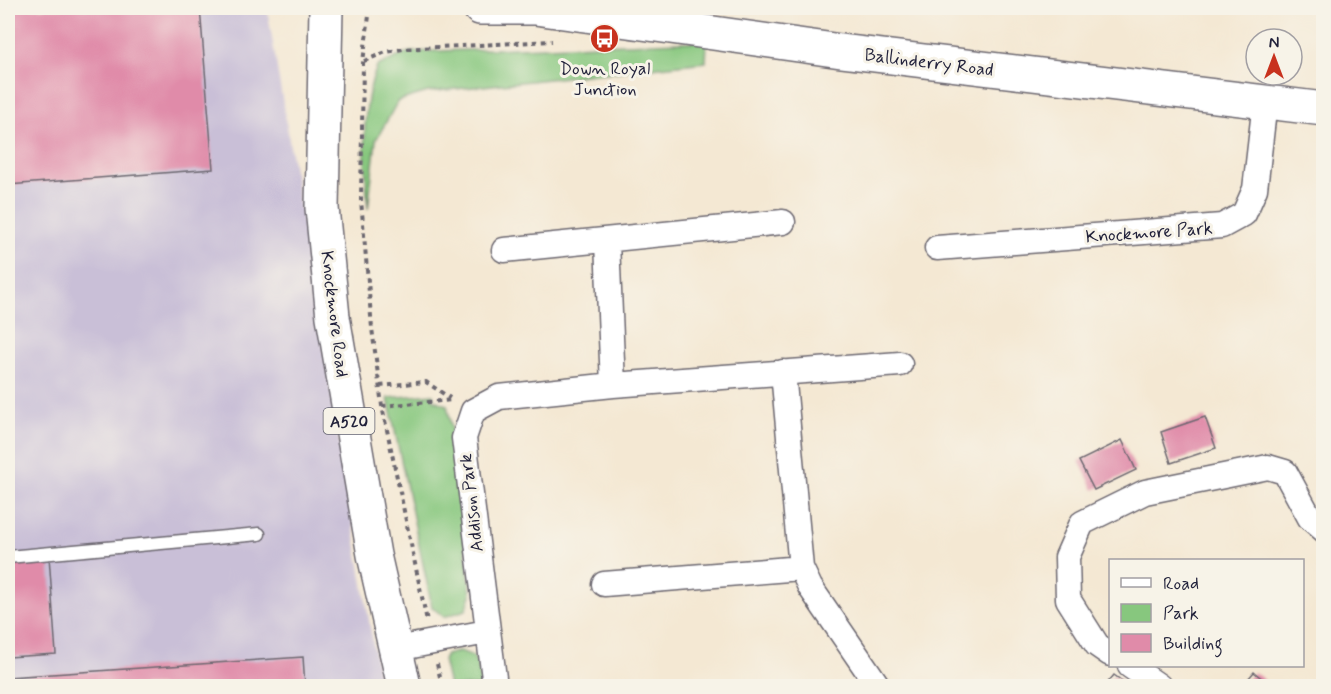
<svg xmlns="http://www.w3.org/2000/svg" width="1331" height="694" font-family="Mynerve,sans-serif">
<rect width="100%" height="100%" fill="#f7f3e8"/>
<filter id="ink" filterUnits="userSpaceOnUse"><feTurbulence type="fractalNoise" baseFrequency=".0167" numOctaves="2"/><feDisplacementMap in="SourceGraphic" scale="12" xChannelSelector="R" yChannelSelector="G"/><feConvolveMatrix kernelMatrix="1 2 1 2 8 2 1 2 1" color-interpolation-filters="sRGB"/></filter>
<filter id="wash" filterUnits="userSpaceOnUse"><feTurbulence type="fractalNoise" baseFrequency=".008" numOctaves="4" result="noise"/><feDisplacementMap in="SourceGraphic" scale="24" xChannelSelector="R" yChannelSelector="G"/><feGaussianBlur stdDeviation="1.35" result="paint"/><feColorMatrix in="noise" values="0 0 0 0 0 0 0 0 0 0 0 0 0 0 0 0 0 1.4 0 .05"/><feComposite in="paint" operator="in"/></filter>
<g filter="url(#wash)">
<rect width="100%" height="100%" fill="#f4e8d3"/>
<path fill="#c9bfd7" d="M8,8H267L380,686H8Z"/>
<path fill="#87c77e" stroke="#54745c" stroke-width="1.5" d="M707,41L706,62L428,92L398,101L376,140L368,209C365,161 359,111 377,66L409,52Z
M433,394L434,400L447,405L452,430L471,595L466,610L444,617L432,607L388,398Z
M460,651L473,656L478,665L482,686H449L443,660L446,655Z"/>
<g id="blocks">
<path fill="#e08ba9" d="M8,8H200L213,169L8,185Z
M1205,417L1216,448L1171,463L1161,432Z
M1122,440L1136,470L1094,490L1079,461Z
M49,556L56,654L8,657V559Z
M303,657L305,686H8V677Z
M1254,672L1271,686H1242Z
M1114,675L1129,686H1105Z"/>
</g>
</g>
<g filter="url(#ink)">
<use href="#blocks" fill-opacity="0" stroke="#6c6770" stroke-width="1.5"/>
<g fill="none" stroke-linecap="round" stroke-linejoin="round">
<defs>
<path id="lane" d="M8,557L259,534"/>
<path id="street" d="M607,242L613,385
M937,248L1222,226L1244,214L1255,189L1265,102
M504,250L783,222
M783,372L801,568L810,587L878,686
M604,584L801,568
M396,649L487,632
M1110,654L1097,645L1068,599L1067,557L1082,523L1145,492L1268,467L1285,472L1310,518L1324,530
M1130,666L1159,686
M495,686L464,438L473,411L499,397L613,385L900,364"/>
<path id="secondary" d="M480,8H535L841,51L1324,109"/>
<path id="primary" d="M326,8L322,208L333,317L374,555L404,686"/>
</defs>
<use href="#lane" stroke="#6c6770" stroke-width="15"/>
<use href="#street" stroke="#6c6770" stroke-width="27"/>
<use href="#secondary" stroke="#6c6770" stroke-width="36"/>
<use href="#primary" stroke="#6c6770" stroke-width="36"/>
<path stroke="#6c6770" stroke-width="4" stroke-dasharray="4.5 4.5" stroke-linecap="butt" d="M370,8L363,62L361,200L372,328L382,406L427,621
M364,61L386,52L403,49L552,41
M380,386L426,382L450,398
M382,406L453,400
M437,664L442,686"/>
<use href="#lane" stroke="#fff" stroke-width="12"/>
<use href="#street" stroke="#fff" stroke-width="24"/>
<use href="#secondary" stroke="#fff" stroke-width="33"/>
<use href="#primary" stroke="#fff" stroke-width="33"/>
</g>
</g>
<defs>
<symbol id="bus-disc" viewBox="-11 -11 22 22"><circle r="9.5" fill="#c8321e" stroke="#f7f3e8"/><path d="M-5-6H5V4H4V6H2V4H-2V6H-4V4H-5ZM-3.5-4V0h7V-4ZM-3.5 1.2v1.5H-2V1.2ZM2 1.2v1.5H3.5V1.2Z" fill="#fff"/></symbol>
</defs>
<g fill-rule="evenodd">
<use href="#bus-disc" x="588" y="22" width="33" height="33"/>
</g>
<g text-anchor="middle" stroke-width="6" stroke-linejoin="round" paint-order="stroke">
<rect fill="#f7f3e8" stroke="#62616f" stroke-width="1.5" x="323.5" y="408" width="51" height="26" rx="4.5"/>
<g font-size="16" font-weight="bold" fill="#22223b">
<text x="349" y="427">A520</text>
</g>
<g font-size="18" fill="#22223b" stroke="#f7f3e8">
<text transform="translate(929 62) rotate(7)" y="6">Ballinderry Road</text>
<text transform="translate(1149 232) rotate(-4)" y="6">Knockmore Park</text>
<text transform="translate(335 314) rotate(83)" y="6">Knockmore Road</text>
<text transform="translate(471 503) rotate(-97)" y="6">Addison Park</text>
</g>
<g font-size="18" fill="#22223b" stroke="#f7f3e8">
<text x="605" y="74">Down Royal<tspan x="605" dy="21">Junction</tspan></text>
</g>
</g>
<rect width="1331" height="694" fill="none" stroke="#f7f3e8" stroke-width="30"/>
<rect x="1109" y="559" width="195" height="108" fill="#f7f3e8" stroke="#a29fa3" stroke-width="1.5"/>
<rect x="1121" y="578" width="30" height="9" fill="#ffffff" stroke="#a29fa3" stroke-width="1.5"/>
<text x="1163" y="589" font-size="18" fill="#22223b">Road</text>
<rect x="1121" y="604" width="30" height="18" fill="#87c77e" stroke="#a29fa3" stroke-width="1.5"/>
<text x="1163" y="619" font-size="18" fill="#22223b">Park</text>
<rect x="1121" y="634" width="30" height="18" fill="#e08ba9" stroke="#a29fa3" stroke-width="1.5"/>
<text x="1163" y="649" font-size="18" fill="#22223b">Building</text>
<g transform="translate(1274 57)"><circle r="28" fill="#f7f3e8" stroke="#a29fa3" stroke-width="1.5"/>
<path d="M0-4.5L10 22L0 15L-10 22Z" fill="#c8321e"/>
<text y="-9" font-size="16" font-weight="bold" text-anchor="middle" fill="#22223b">N</text>
</g>
</svg>
